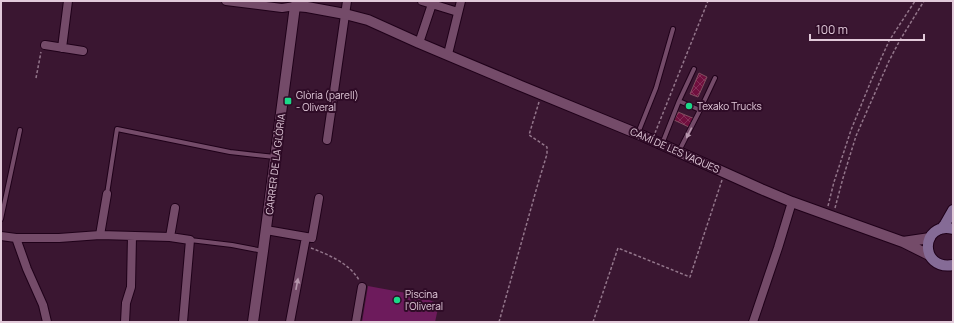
<svg xmlns="http://www.w3.org/2000/svg" width="954" height="323" font-family="Manrope,sans-serif">
<defs>
<pattern id="building-cross-hatch" width="8" height="8" patternUnits="userSpaceOnUse"><rect width="8" height="8" fill="#700f3e"/><path d="M0 0l8 8M0 8l8-8" fill="none" stroke="#843159"/></pattern>
</defs>
<rect width="100%" height="100%" fill="#3a1631"/>
<path fill="#6d1b5c" d="M368,286L417,295L439,304L435,322H362Z"/>
<path fill="url(#building-cross-hatch)" stroke="#815061" d="M699,73L707,77L698,97L690,94Z
M678,112L695,119L691,128L674,120Z"/>
<g fill="none" stroke-linecap="round" stroke-linejoin="round">
<defs>
<path id="service" d="M679,101L694,69
M700,110L715,78
M638,133L656,88L673,29
M662,144L679,101L700,110L679,151
M107,194L117,129L230,152L275,157
M1,219L20,130
M190,240L232,245L263,251"/>
<path id="minor" d="M226,1L282,8L295,6L297,1
M422,1L458,12
M419,43L432,4
M45,45L83,51
M62,48L68,1
M448,54L461,1
M327,140L347,1
M266,230L312,238L319,198
M100,235L107,194
M1,236L16,238H59L100,235L170,237L190,240L183,322
M170,237L175,208
M16,238L27,269L43,305L47,322
M125,322L126,303L131,287L132,236
M290,322L306,237
M356,322L362,287
M753,322L778,248L792,202"/>
<path id="tertiary" d="M903,242L930,238
M253,322L263,251L295,6L307,7L345,14L368,20L419,43L521,86L643,136L761,189L792,202L903,242L929,255"/>
<path id="secondary" d="M941,229L945,224L953,210
M953,229C920,221 919,271 953,265"/>
</defs>
<use href="#service" stroke="#1f0119" stroke-width="6"/>
<use href="#minor" stroke="#1f0119" stroke-width="10"/>
<use href="#tertiary" stroke="#1f0119" stroke-width="12"/>
<use href="#secondary" stroke="#1f0119" stroke-width="12"/>
<path stroke="#93768b" stroke-width="1.5" stroke-dasharray="3 2" stroke-linecap="butt" d="M36,78L41,52
M655,133L708,1
M828,206L834,182L851,130L871,81L889,41L915,1
M835,208L843,178L856,136L889,61L900,40L924,1
M311,248C329,255 349,263 359,280
M499,322L537,187L547,154V147L529,135L539,102
M593,322L618,248L690,277L722,180"/>
<use href="#service" stroke="#744b69" stroke-width="4"/>
<use href="#minor" stroke="#744b69" stroke-width="8"/>
<use href="#tertiary" stroke="#744b69" stroke-width="10"/>
<use href="#secondary" stroke="#856b96" stroke-width="10"/>
</g>
<defs><path id="oneway-solid" d="M-6-.8H1V-3.2L6.5 0L1 3.2V.8H-6Z"/></defs>
<g fill="#b697ad">
<use href="#oneway-solid" transform="translate(689 133) rotate(117)"/>
<use href="#oneway-solid" transform="translate(297 284) rotate(-79)"/>
</g>
<g fill="#1ad988" stroke="#2f0c27" stroke-width="1.5">
<rect x="284" y="97" width="8" height="8" rx="2"/>
<circle cx="689" cy="106" r="4"/>
<circle cx="397" cy="300" r="4"/>
</g>
<g text-anchor="middle" stroke-width="4" stroke-linejoin="round" paint-order="stroke">
<g font-size="10" fill="#e2cada" stroke="#2f0c27" text-anchor="start">
<text x="296" y="99">Glòria (parell)<tspan x="296" dy="12">- Oliveral</tspan></text>
<text x="697" y="110">Texako Trucks</text>
<text x="405" y="298">Piscina<tspan x="405" dy="12">l'Oliveral</tspan></text>
</g>
<g font-size="10" fill="#e2cada" stroke="#2f0c27">
<text transform="translate(675 150) rotate(24)" y="4">CAMÍ DE LES VAQUES</text>
<text transform="translate(275 164) rotate(-83)" y="4">CARRER DE LA GLÒRIA</text>
</g>
</g>
<rect width="954" height="323" fill="none" stroke="#e2cada" stroke-width="4"/>
<path d="M810 34v6h114v-6" fill="none" stroke="#e2cada" stroke-width="2"/>
<text x="816" y="34" font-size="12" fill="#e2cada" stroke="#2f0c27" stroke-width="3" paint-order="stroke">100 m</text>
</svg>
